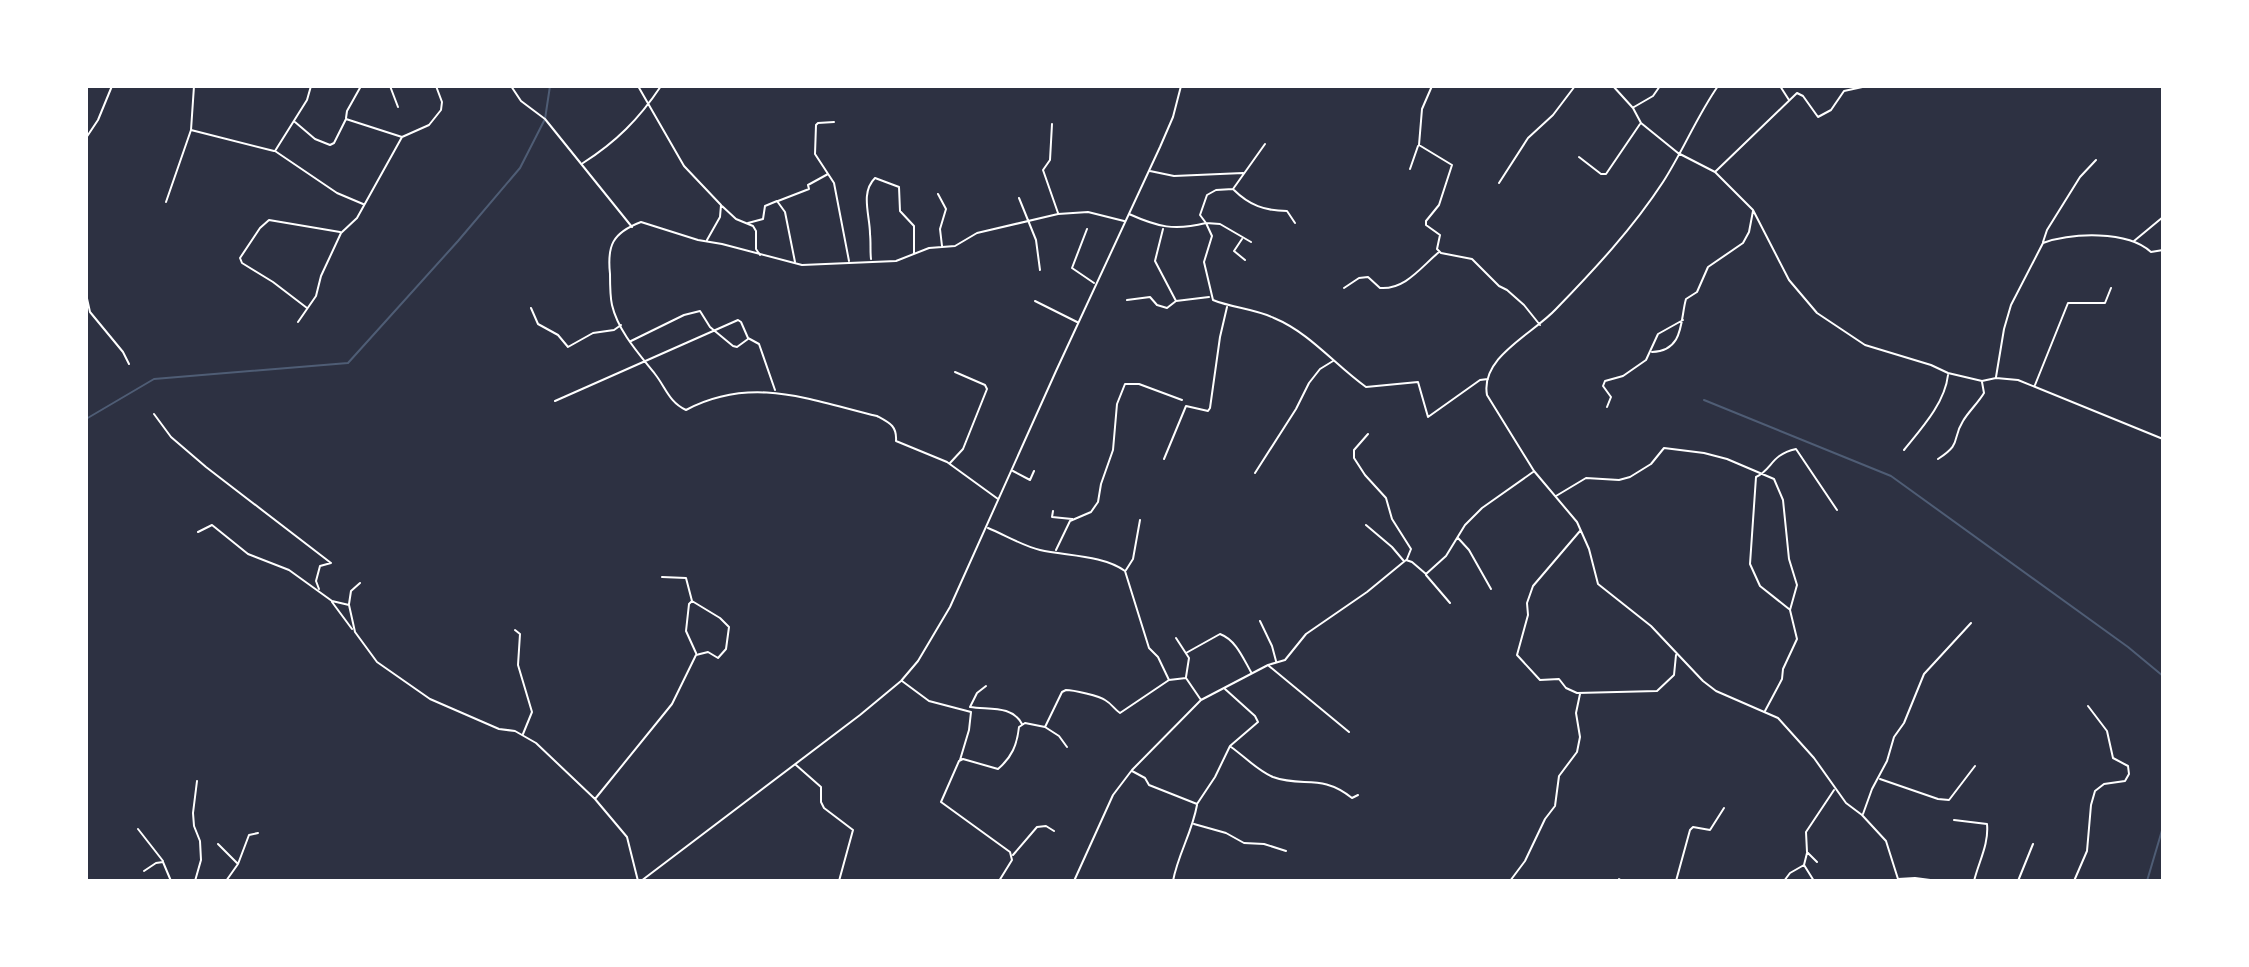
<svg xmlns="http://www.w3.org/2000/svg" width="2249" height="967" font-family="'Open Sans',sans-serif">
<rect width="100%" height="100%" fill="#2d3142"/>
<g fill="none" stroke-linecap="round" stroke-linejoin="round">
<path stroke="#4f5d75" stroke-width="2" d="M1704,400L1891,476L2128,647L2163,676
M86,419L154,379L348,363L458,241L520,168L545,119L550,86
M2147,881L2163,827"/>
<path stroke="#fff" stroke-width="2" d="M311,86L307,100L275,151L337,193L363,204
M390,86L398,107
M511,86L521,101L545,119L632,227
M638,86L684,166L721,205L720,217L707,240
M1432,86L1422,109L1419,145L1452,165L1439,205L1426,221V225L1440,235L1437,249L1441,253L1472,259L1499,286L1507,290L1524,305L1540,325
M1613,86L1633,108L1641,123L1678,153L1715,172L1753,210L1789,280L1817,313L1865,345L1931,365L1948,373L1982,381L1996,378L2018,380L2163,439
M1718,86C1697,116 1683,151 1663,182C1633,228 1594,270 1556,309C1533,334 1480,357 1487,395L1534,471L1577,522L1589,549L1598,584L1651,626L1703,681L1716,691L1778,718L1814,758L1846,803L1862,815L1886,841L1898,879L1915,878L1938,881
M1780,86L1789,100
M1634,107L1653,96L1660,86
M346,118L347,111L361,86
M295,122L315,139L330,145L334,143L346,119L402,137
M834,122L818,123L816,125L815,154L834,183L849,261
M1052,124L1050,160L1043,170L1058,213
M191,130L274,151
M86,138L98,120L112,86
M1579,157L1601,174H1606L1640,124
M583,163C616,142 639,119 661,86
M1410,169L1418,146
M1150,171L1174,176L1243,173
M1716,171L1797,93L1803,96L1818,117L1831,110L1844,91L1867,86
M1499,183L1528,138L1553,115L1575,86
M1234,190C1249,205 1265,211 1287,211L1295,223
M938,194L946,209L940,229L942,246
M1019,198L1036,240L1040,270
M778,201L809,189L808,185L828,174
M166,202L191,130L194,86
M722,206L736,219L753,226L756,231V249L760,255
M1129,214C1158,227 1174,231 1206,223L1212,236L1204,262L1213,300C1233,308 1255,309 1274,318C1310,333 1335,365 1366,387L1418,382L1428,417L1480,380L1488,379
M748,223L763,219L765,206L777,201L785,212L795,262
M1087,229L1072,268L1094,283
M1163,229L1155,261L1176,301
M1242,239L1234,251L1245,260
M2134,241L2163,217
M1251,242L1220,224L1206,223L1200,215L1207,195L1216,190L1233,189L1265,144
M2043,242L2047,230L2080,177L2096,160
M871,259C870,251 871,242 870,234C870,215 860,193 875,178L899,187L900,211L914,226V253
M1344,288L1359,278L1368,277L1380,288C1405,290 1421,267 1439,252
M86,294L90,312L123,352L129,364
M1127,300L1150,297L1157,305L1167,308L1176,301L1209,297
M1035,301L1077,322
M307,308L273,282L242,263L240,258L260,228L269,220L340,232
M531,308L538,324L558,335L568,347L593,333L614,330L621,325
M298,322L316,296L321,276L341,233L357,218L402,137L429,125L441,110L442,102L436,86
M631,341L684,315L700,311L710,327L733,346L737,347L748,339
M1652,352C1685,351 1680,319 1686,299L1697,292L1708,267L1743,243L1749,232L1753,211
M1996,377L2004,329L2011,305L2043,243C2072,233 2127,230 2151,252L2163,250
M2035,385L2068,303H2105L2111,288
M555,401L738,320L741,322L748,338L759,344L775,390
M1607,407L1611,397L1603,386L1605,381L1623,376L1646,360L1658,334L1683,320
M154,414L171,437L206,467L331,563L320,566L316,581L319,589
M1368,434L1354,450V458L1365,475L1386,498L1392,519L1411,549L1407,559
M1904,450C1921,429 1945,403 1948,375
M1164,459L1186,406L1208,411L1210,408L1220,337L1227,307
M1938,459C1963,443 1951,440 1963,421C1969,411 1978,403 1984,393L1982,382
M950,463L963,449L987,389L985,385L955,372
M1013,471L1030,480L1034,471
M1255,473L1296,409L1309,383L1320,369L1333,361
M1556,496L1586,478L1619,480L1630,477L1651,464L1664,448L1704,453L1727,459L1774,479L1783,500L1789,559L1797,585L1790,610L1797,639L1783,669L1782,679L1765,711
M998,499L947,462L896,441C897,426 890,423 877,416C810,400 752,375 686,410C669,402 666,388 655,374C639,354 618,331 612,305C610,296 610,284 610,274C607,246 612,233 641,222L698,240L722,244L802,265L896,261L929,248L955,246L977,233L1058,214L1088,212L1124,221
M1053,511L1052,517L1072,519
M1366,525L1392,547L1403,560
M988,528C1005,535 1023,546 1040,550C1066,556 1103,555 1125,571L1149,648L1158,657L1169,680L1186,678L1201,700
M1580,531L1533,586L1527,603L1528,615L1517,655L1540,680L1559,679L1566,688L1577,693L1657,691L1674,675L1676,655
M198,532L212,525L248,554L289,570L332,601L349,605L355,632L377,662L430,699L499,729L515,731L536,743L595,799L627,837L638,881
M1458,538L1469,550L1491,589
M1056,550L1070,521L1091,512L1098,502L1101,484L1113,450L1117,404L1125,384H1139L1182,400
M1126,570L1133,559L1140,520
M1426,575L1450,603
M692,601L689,604L686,631L696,653
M332,602L352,629
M349,604L351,591L360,583
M1789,609L1760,586L1750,564L1756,477C1773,469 1770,455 1796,449L1837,510
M1260,621L1272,646L1276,661
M515,630L520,634L518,665L532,712L523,734
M1176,638L1189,658L1186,677
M1186,653L1220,634C1236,640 1243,658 1251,672
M1269,666L1349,732
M902,681L929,701L971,712L969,730L960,760
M970,707C989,710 1012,705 1022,724
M970,707L977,693L986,686
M1045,727L1059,736L1067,747
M1231,747C1244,756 1258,771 1273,777C1303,788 1321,773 1352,798L1358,795
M796,765L821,787V802L824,808L853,830L839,881
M1132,771L1145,778L1149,785L1197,804L1215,777L1230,746L1258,722L1255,716L1225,689
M1880,779L1938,799L1949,800L1975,766
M595,799L672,704L696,655L708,652L718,658L726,649L729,627L720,618L692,601L686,578L662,577
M1863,814L1872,789L1887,761L1894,737L1904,723L1924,674L1971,623
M1954,820L1987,824C1989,844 1979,861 1974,881
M1194,824L1226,833L1244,843L1264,844L1286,851
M138,829L163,861
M218,844L237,863
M1807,853L1804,865L1814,881
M1013,855L1037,827L1046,826L1054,831
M1817,862L1807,852L1806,832L1834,790
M144,871L156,863L163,862L171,881
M1619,879L1622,881
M195,881L201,860L200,841L194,826L193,813L197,781
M226,881L238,864L249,835L258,833
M641,881L860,715L901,681L918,661L950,607L1056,371L1160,147L1173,117L1181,86
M999,881L1012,860L1010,852L941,802L959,761L963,759L998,769C1012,757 1017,745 1019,727L1025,723L1045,727L1062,692L1066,690C1073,690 1100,696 1105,700C1112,704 1114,709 1120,713L1169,680
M1074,881L1113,795L1132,770L1201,700L1268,665L1285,660L1306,634L1367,592L1406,560L1412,562L1426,574L1446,556L1465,525L1482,508L1533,472
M1173,881C1178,854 1192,833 1197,805
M1510,881L1525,861L1545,819L1555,806L1559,776L1577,752L1580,737L1576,713L1580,694
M1676,881L1690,830L1693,827L1710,830L1724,808
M1784,881L1790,873L1804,865
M2018,881L2033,844
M2074,881L2087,851L2091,805L2095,791L2104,784L2125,781L2129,774L2128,766L2113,758L2107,731L2088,706"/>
</g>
<rect width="2249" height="967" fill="none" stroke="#ffffff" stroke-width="176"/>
</svg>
